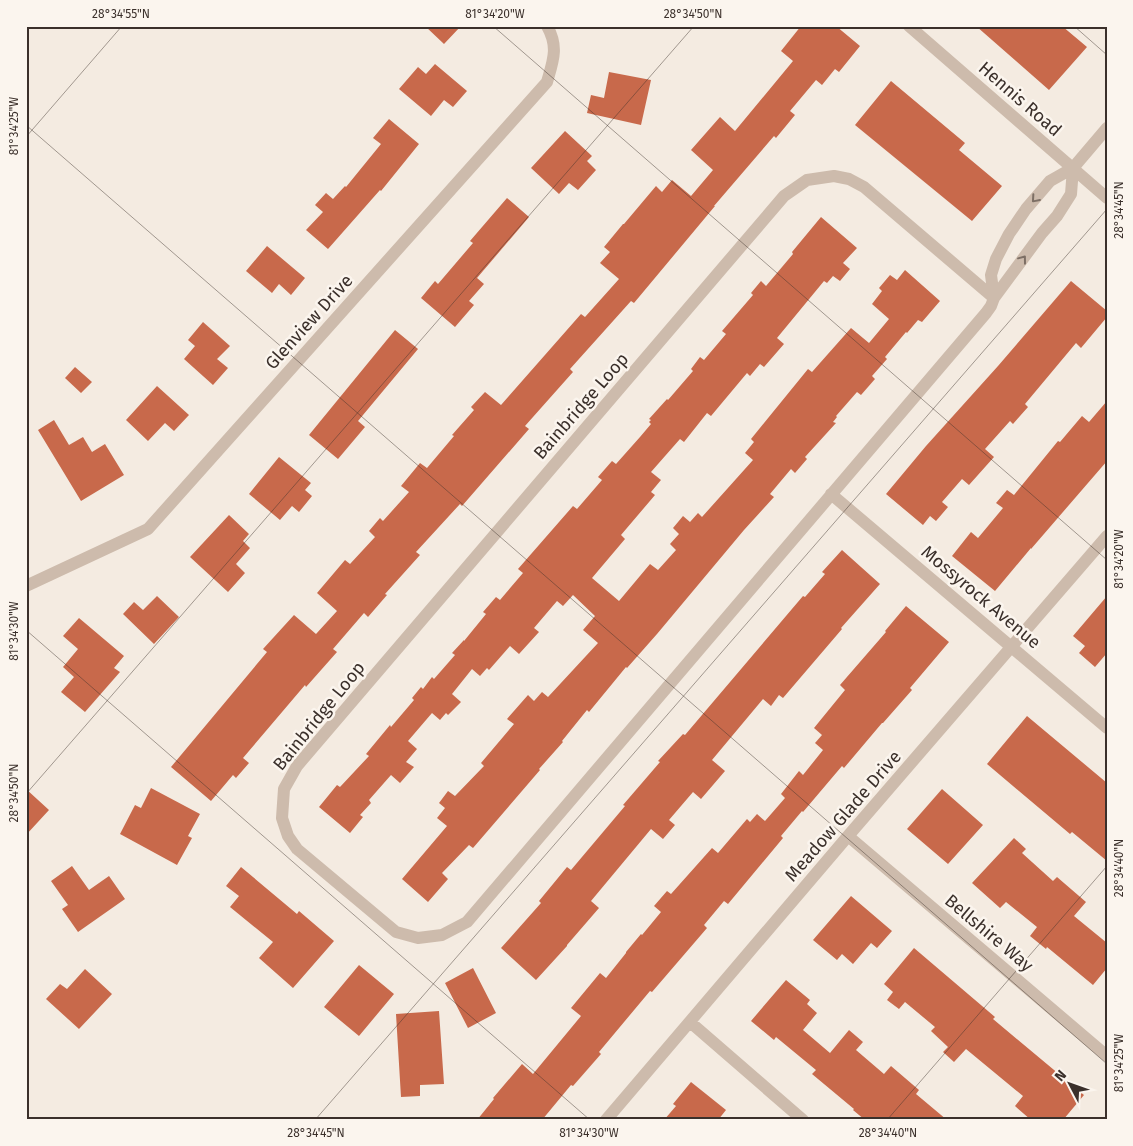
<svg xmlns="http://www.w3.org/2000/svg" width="1133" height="1146" font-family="'Fira Sans',sans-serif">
<rect width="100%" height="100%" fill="#f4ebe1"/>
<path fill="#c8694b" d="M425,26H461L444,44Z
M801,26H836L860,46L839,72L835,69L822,85L816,80L790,111L795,115L776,138L774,136L714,206H715L634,303L631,301L570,369L573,372L525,426L529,429L462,506L460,504L416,552L420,555L385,594L387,595L368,617L364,613L333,649L337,652L306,687L305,685L243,758L249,763L236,778L233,775L211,801L171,767L267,652L263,649L294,615L316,634L337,611L317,593L345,560L350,564L375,537L369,531L380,518L383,521L409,492L401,486L420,463L427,468L454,436L452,435L474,410L471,407L485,392L501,405L581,314L585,317L619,279L600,263L610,252L604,247L623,224H624L656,186L662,192L672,180L691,196L713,170L691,150L720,117L735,131L793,61L781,51Z
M976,26H1062L1087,47L1049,90Z
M435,64L467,91L453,107L444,100L431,116L399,89L418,67L426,74Z
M609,72L651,80L641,125L587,113L591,95L604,98Z
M891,81L965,143L959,150L1002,186L972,221L855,125Z
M389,119L419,144L381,191L380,190L328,249L306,230L323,212L315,205L326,193L333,199L345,186L346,187L381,144L373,138Z
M565,131L592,156L587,161L596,170L578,190L569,183L559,194L531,168Z
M507,198L529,217L477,278L484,284L469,301L474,305L455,327L421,298L435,281L438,284L473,243L470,241Z
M821,217L857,248L843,263L850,269L840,281L833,276L827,283L824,281L777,338L784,344L764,367L760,364L750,376L747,373L711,416L707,413L684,442L680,439L651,472L661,480L651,492L655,495L621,535L625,539L592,578L619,601L650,564L658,570L676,550L670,544L679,534L673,528L683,516L690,522L698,513L702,517L753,460L745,453L754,442L751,439L808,369L812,372L851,328L869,343L889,319L872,304L882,291L879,288L890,275L897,280L905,270L940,301L922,322L918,320L907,333L906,332L885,357L887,359L872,376L875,379L861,395L857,392L836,416L837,417L833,422L836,423L805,457L807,459L795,473L791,469L770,494L774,497L744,530L657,634L627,668L626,667L589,712L587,710L562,741L563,742L539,769L540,770L473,848L469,845L442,873L448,879L428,902L402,879L447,826L437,818L445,808L439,803L448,791L455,796L484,766L481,763L514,724L507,719L528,695L534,701L542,692L548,697L598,643L583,630L595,616L573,595L563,606L557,601L534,628L539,632L519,654L510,646L489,670L487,668L480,676L472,669L452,694L461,702L448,715L446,713L440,720L432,713L408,741L417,749L406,762L414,767L400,783L391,775L369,800L371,803L360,815L363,817L350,833L319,807L337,785L340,787L369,756L366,754L390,725L391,727L414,700L412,698L421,687L423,689L432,677L434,679L455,655L452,653L464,640V641L486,614L483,612L496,597L500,600L523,573L518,569L573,506L577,509L602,480L598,477L612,461L616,464L640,437L651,424L649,422L651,420L649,419L667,399L668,400L693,371L691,369L700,357L704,360L726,334L722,331L753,295L751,293L761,281L766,286L793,254L792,252Z
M267,246L305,278L291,295L279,284L272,293L246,271Z
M1071,281L1107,311V317L1081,348L1076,343L1025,404L1028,407L1013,424L1010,421L985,449L994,457L969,485L962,479L942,502L948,507L936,521L930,516L923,525L886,494L926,446L998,366Z
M203,322L230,346L217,359L228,368L213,385L184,359L195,346L188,340Z
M395,330L418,349L358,421L365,427L338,459L309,435Z
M75,367L92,382L81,393L65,378Z
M157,386L189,415L174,431L165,423L148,441L126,420Z
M1107,401V461L1031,549V548L995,591L952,556L971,532L978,538L1003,508L996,503L1007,490L1014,495L1058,441L1060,442L1082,416L1089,422Z
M54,420L69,445L83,437L92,452L105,444L124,475L81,501L38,430Z
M279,457L311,483L305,490L312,496L299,512L292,506L280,520L249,494Z
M229,515L249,534L243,541L250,548L236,564L245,573L228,592L190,557Z
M842,550L880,584L841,628L842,629L783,698L779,695L771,706L763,699L712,760L725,771L701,799L693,792L669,820L675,825L663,839L651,829L591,901L599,908L567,945V946L536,980L501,948L541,903L539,901L567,867L571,870L625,806L623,805L660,762L658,761L683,734L685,735L803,596L805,597L825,574L822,572Z
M157,596L179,617L154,644L123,614L134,602L143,610Z
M1107,596V653L1095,667L1079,653L1085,646L1073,636Z
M906,606L949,642L910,688L912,690L883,723H882L844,768L842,766L803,812L802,811L781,836L783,838L728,904L724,901L704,925L707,928L652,992L650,991L599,1052L601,1054L573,1086L571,1085L542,1120H477L494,1099L493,1098L522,1064L533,1074L581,1016L571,1008L600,973L606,978L626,953V952L641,934L642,935L661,912L654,906L667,891L671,894L712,848L718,853L747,819L750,822L757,814L765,821L785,798L781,794L799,771L803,775L823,750L815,743L822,735L814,728L845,690L840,685L886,632L885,631Z
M79,618L124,656L114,668L120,672L85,712L61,692L74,677L63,667L78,649L63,636Z
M1027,716L1107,783V861L1072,832L1070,834L987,764Z
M151,788L200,814L188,836L192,838L177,865L120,834L135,805L141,808Z
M26,789L49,810L26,835Z
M942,789L983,825L948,864L907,829Z
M1014,838L1026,849L1022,853L1053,881L1057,877L1086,902L1074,916L1107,943V968L1093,985L1047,947L1046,949L1030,936L1037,927L1006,902L1000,908L972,883Z
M72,866L89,890L109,876L125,899L78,932L62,909L68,905L51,881Z
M241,867L297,914L299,911L334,941L293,988L259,958L273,942L230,907L239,896L226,886Z
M851,896L892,931L877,948L871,943L853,964L842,954L837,960L813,940Z
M914,948L995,1017L993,1019L1084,1095L1063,1120H1031L1015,1106L1023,1096L966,1049L954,1062L943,1052L948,1047L931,1031L935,1027L905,1002L899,1009L887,1000L893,992L884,984Z
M359,965L394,994L359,1036L324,1007Z
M473,968L496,1013L468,1028L445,983Z
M85,969L112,994L79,1029L46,999L60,984L67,989Z
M786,980L810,1000L807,1004L817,1013L803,1030L830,1053L849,1030L863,1042L856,1050L884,1074L891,1066L919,1090L916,1094L947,1120H865L853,1110L854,1109L812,1074L816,1070L776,1037L774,1040L751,1021Z
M439,1011L444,1084L420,1085V1096L401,1097L396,1014Z
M691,1082L726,1110L718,1120H664L676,1106L673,1104Z"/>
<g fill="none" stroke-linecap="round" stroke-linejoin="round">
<path stroke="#cdbbac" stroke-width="12" d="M909,26L1107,198
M834,176L849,179L864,187L994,298L991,306L986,313L467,922L442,935L418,938L396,932L297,849L288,836L282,818L284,789L297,766L784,196L807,180Z
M994,298L991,275L996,259L1009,234L1026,209L1050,181L1073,168L1107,128
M994,298L1042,233L1057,216L1071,194L1073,168
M831,494L1107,728
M26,586L148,529L547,82C553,61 559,47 547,26
M848,836L1107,1056
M690,1022L803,1120
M606,1120L848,836L1107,536"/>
</g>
<defs><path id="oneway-chevron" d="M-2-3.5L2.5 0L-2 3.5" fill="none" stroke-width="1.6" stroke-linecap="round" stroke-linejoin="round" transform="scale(1.25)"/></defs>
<g stroke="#7d6f65">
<use href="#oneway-chevron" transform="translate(1035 199) rotate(131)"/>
<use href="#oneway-chevron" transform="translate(1023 259) rotate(-53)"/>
</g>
<path fill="none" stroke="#3b302b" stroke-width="1" stroke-opacity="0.45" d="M493,26L1107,560M1074,26L1107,55M26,125L1107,1064M26,137L122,26M26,630L590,1120M26,794L694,26M315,1120L1107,209M887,1120L1107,866"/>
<g text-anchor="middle" stroke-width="5" stroke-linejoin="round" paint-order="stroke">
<g font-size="18" fill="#3b302b" stroke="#fbf5ee">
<text transform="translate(1020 99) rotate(41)" y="6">Hennis Road</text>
<text transform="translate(309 322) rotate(-48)" y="6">Glenview Drive</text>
<text transform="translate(581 406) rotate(-49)" y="6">Bainbridge Loop</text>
<text transform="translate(981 597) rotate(40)" y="6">Mossyrock Avenue</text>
<text transform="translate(319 716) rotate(-51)" y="6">Bainbridge Loop</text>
<text transform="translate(843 816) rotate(-49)" y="6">Meadow Glade Drive</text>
<text transform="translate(989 933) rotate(40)" y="6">Bellshire Way</text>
</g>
</g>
<rect width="1133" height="1146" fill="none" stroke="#fbf5ee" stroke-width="55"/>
<g transform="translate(1070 1084) rotate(311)" stroke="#fbf5ee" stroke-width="4" paint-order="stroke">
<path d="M0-4L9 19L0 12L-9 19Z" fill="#3b302b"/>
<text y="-8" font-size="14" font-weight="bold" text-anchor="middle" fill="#3b302b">N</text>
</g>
<rect x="28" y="28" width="1078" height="1090" fill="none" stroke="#3b302b" stroke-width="2"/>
<g font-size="12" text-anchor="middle" fill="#3b302b">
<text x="121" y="18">28°34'55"N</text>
<text x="495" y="18">81°34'20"W</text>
<text x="693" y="18">28°34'50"N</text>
<text transform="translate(14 126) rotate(-90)" y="4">81°34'25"W</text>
<text transform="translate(1119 210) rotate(-90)" y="4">28°34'45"N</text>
<text transform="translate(1119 559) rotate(-90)" y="4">81°34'20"W</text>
<text transform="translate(14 631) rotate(-90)" y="4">81°34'30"W</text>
<text transform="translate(14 793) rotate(-90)" y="4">28°34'50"N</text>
<text transform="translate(1119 868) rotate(-90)" y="4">28°34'40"N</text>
<text transform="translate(1119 1063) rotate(-90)" y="4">81°34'25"W</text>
<text x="316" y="1137">28°34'45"N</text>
<text x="589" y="1137">81°34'30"W</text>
<text x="888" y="1137">28°34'40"N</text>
</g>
</svg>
